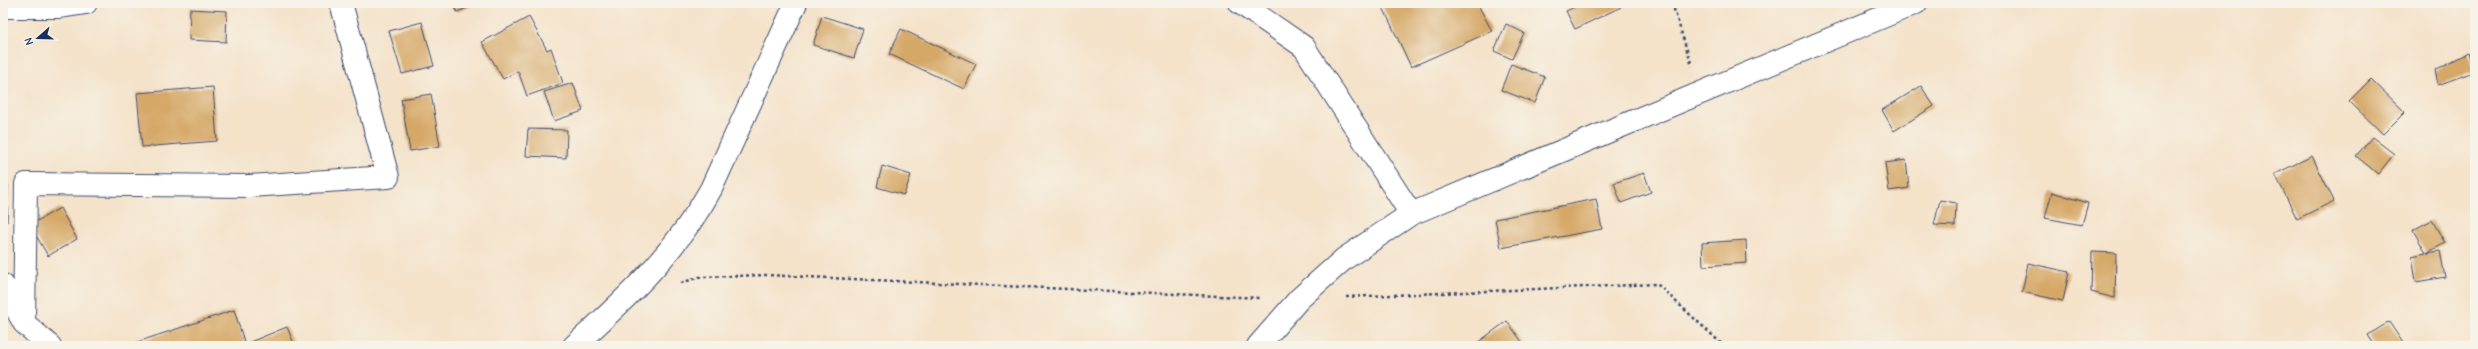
<svg xmlns="http://www.w3.org/2000/svg" width="2478" height="349" font-family="'Comic Neue',sans-serif">
<rect width="100%" height="100%" fill="#f7f3e8"/>
<filter id="ink" filterUnits="userSpaceOnUse"><feTurbulence type="fractalNoise" baseFrequency=".025" numOctaves="2"/><feDisplacementMap in="SourceGraphic" scale="8" xChannelSelector="R" yChannelSelector="G"/><feConvolveMatrix kernelMatrix="1 2 1 2 8 2 1 2 1" color-interpolation-filters="sRGB"/></filter>
<filter id="wash" filterUnits="userSpaceOnUse"><feTurbulence type="fractalNoise" baseFrequency=".012" numOctaves="4" result="noise"/><feDisplacementMap in="SourceGraphic" scale="16" xChannelSelector="R" yChannelSelector="G"/><feGaussianBlur stdDeviation="0.9" result="paint"/><feColorMatrix in="noise" values="0 0 0 0 0 0 0 0 0 0 0 0 0 0 0 0 0 1.4 0 .05"/><feComposite in="paint" operator="in"/></filter>
<g filter="url(#wash)">
<rect width="100%" height="100%" fill="#f4e2c9"/>
<g id="blocks">
<path fill="#d6a868" d="M453,3H480L457,12Z
M1381,3H1477L1492,31L1411,67Z
M1584,3H1620L1621,7L1575,29L1566,11Z
M190,9L227,11L226,42L189,40Z
M822,16L863,29L854,58L813,45Z
M529,17L547,50L551,48L563,83L527,96L518,71L503,79L482,42Z
M422,22L434,66L402,74L389,31Z
M1506,24L1524,33L1512,59L1494,51Z
M901,29L976,64L964,89L889,54Z
M2468,53L2473,72L2438,85L2435,70Z
M1511,64L1545,77L1535,103L1501,90Z
M2371,79L2405,112L2383,134L2349,101Z
M573,83L583,111L554,121L544,92Z
M1921,86L1934,106L1894,131L1882,110Z
M213,87L217,141L142,147L137,93Z
M431,94L440,146L410,151L401,99Z
M528,129L567,130L566,158L526,156Z
M2372,137L2394,154L2378,174L2356,156Z
M2312,156L2334,201L2297,219L2275,174Z
M1906,160L1909,188L1889,191L1885,163Z
M882,166L911,175L904,195L877,187Z
M1644,173L1651,192L1621,203L1614,183Z
M3,185H8L7,222H3Z
M2052,192L2088,203L2082,225L2045,218Z
M1596,199L1602,229L1501,248L1495,219Z
M1940,200L1956,203L1955,226L1934,225Z
M60,208L77,239L48,256L30,225Z
M2432,220L2445,243L2427,253L2440,251L2445,277L2416,282L2412,256L2426,253L2413,230Z
M1746,240L1747,263L1703,266L1702,243Z
M2092,252L2116,253L2115,298L2091,292Z
M2028,263L2069,272L2063,301L2022,292Z
M234,310L245,344L287,327L295,346H132L131,344Z
M1507,321L1525,346H1473Z
M2389,322L2405,346H2375L2368,335Z"/>
</g>
</g>
<g filter="url(#ink)">
<use href="#blocks" fill-opacity="0" stroke="#3c4a6e" stroke-width="1"/>
<g fill="none" stroke-linecap="round" stroke-linejoin="round">
<defs>
<path id="minor" d="M1240,3L1304,47L1411,214
M3,7H60L86,3
M3,285L24,323L50,346
M24,323L26,184L249,186L388,177L341,3
M574,346C626,299 677,251 711,189L796,3
M1258,346L1299,299L1344,259L1411,214L1916,3"/>
</defs>
<use href="#minor" stroke="#3c4a6e" stroke-width="24"/>
<path stroke="#3c4a6e" stroke-width="2.5" stroke-dasharray="3 3" stroke-linecap="butt" d="M1672,3L1692,66
M681,283L700,277L766,275L1261,298
M1346,297L1657,284L1724,346"/>
<use href="#minor" stroke="#fff" stroke-width="22"/>
</g>
</g>
<rect width="2478" height="349" fill="none" stroke="#f7f3e8" stroke-width="16"/>
<g transform="translate(38 38) rotate(250)" stroke="#f7f3e8" stroke-width="3" paint-order="stroke">
<path d="M0-3L7 15L0 10L-7 15Z" fill="#1b2f5e"/>
<text y="-6" font-size="11" font-weight="bold" text-anchor="middle" fill="#1b2f5e">N</text>
</g>
</svg>
